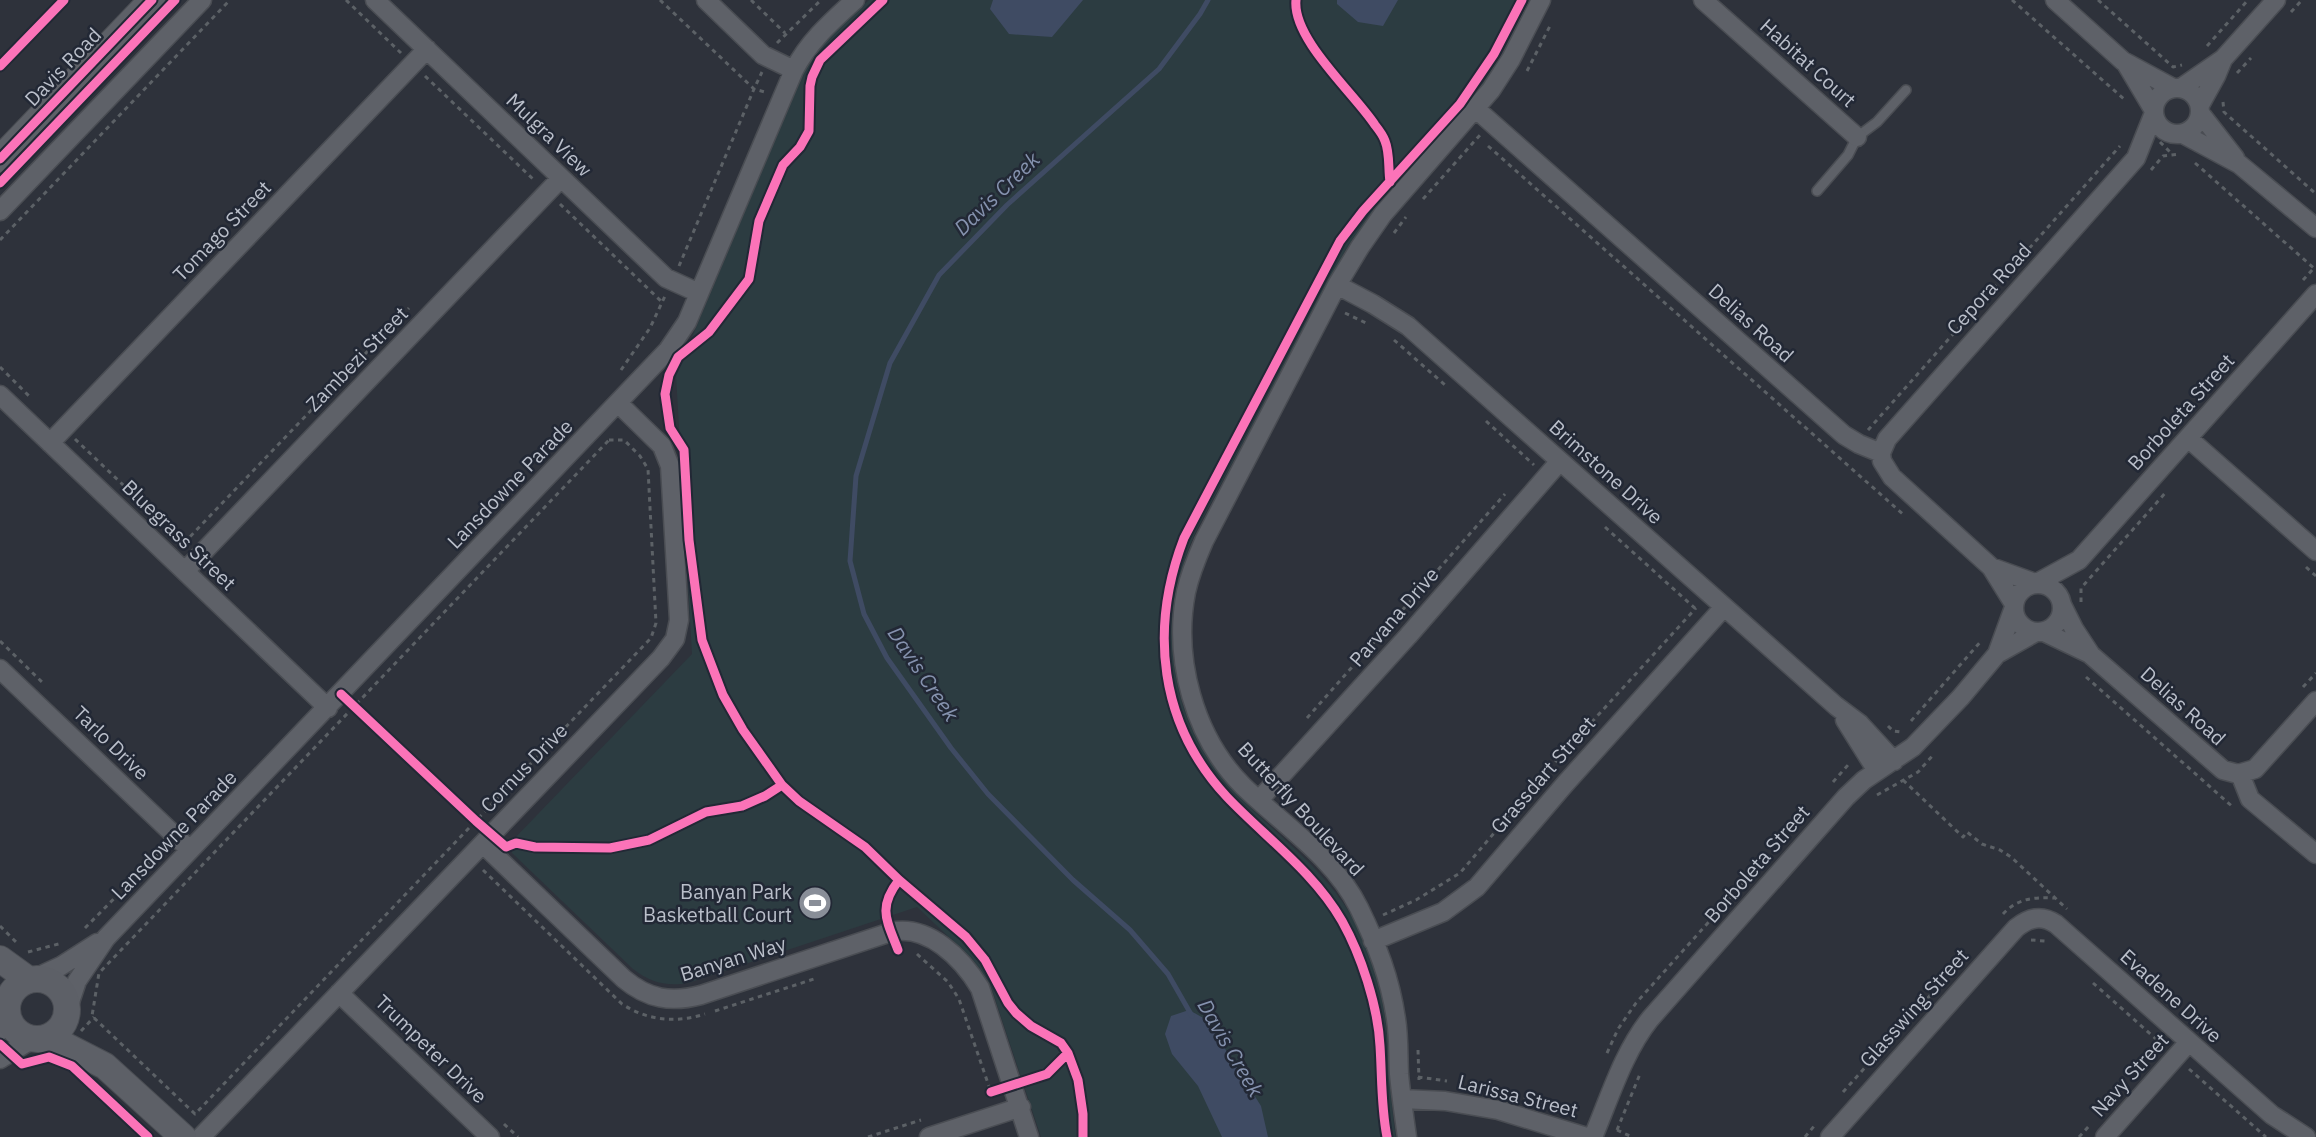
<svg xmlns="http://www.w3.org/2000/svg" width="2316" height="1137" font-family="'IBM Plex Sans',sans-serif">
<rect width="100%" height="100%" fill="#2e323b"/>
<path fill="#2c3c41" d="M869,0H1530C1514,33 1496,65 1475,95C1435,150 1381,194 1344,253L1196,531C1156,620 1166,720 1235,792C1279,838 1328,870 1359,929C1395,999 1384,1063 1396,1137H1041L990,984L972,959L917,907L688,983C666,987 650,982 633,969L512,853V841L692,654L676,375L805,68L831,35Z"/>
<path fill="#3f4b63" d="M993,0H1083L1052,37L1009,34L990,9Z
M1337,0H1398L1383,26L1358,22L1337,4Z
M1189,1010L1207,1020L1261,1106L1268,1137H1222L1198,1086L1172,1054L1165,1034L1171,1016Z"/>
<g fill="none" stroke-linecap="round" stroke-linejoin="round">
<path stroke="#3f4b63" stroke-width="5" d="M1192,1016L1168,974L1130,930L1073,880L988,794L951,748L887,658L864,614L850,561L856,476L890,363L939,275L1007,205L1159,69L1200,14L1208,0"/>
<defs>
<path id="lane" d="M1817,191L1848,155L1857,137L1877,122L1906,90"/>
<path id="street" d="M375,0L666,278L699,293
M706,0L763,55L794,70
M1703,0L1857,137
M2055,0L2123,61L2173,88
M2125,62L2153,109
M2154 111a23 23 0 1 1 46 0a23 23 0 1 1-46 0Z
M2181,88L2223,59L2276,0
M2200,105L2216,76L2223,59
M1476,109L1844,435L1859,444L1881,453L1882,461L1892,477L1991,567L2014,604
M2200,113L2235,158
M2183,134L2239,164L2316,228
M0,211L202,0
M1337,285L1373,304L1408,326L1836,706L1860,724L1894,761
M0,395L328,708
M2188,438L2316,551
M50,443L427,49
M1881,453L1887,439L2136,158L2154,113
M1991,567L2035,583
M185,571L561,178
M2037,583L2079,560L2316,294
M2014 608a24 24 0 1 1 48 0a24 24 0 1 1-48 0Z
M2062,605L2074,629L2091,655L2223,770L2238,774L2255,769L2316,701
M2038,632H2044L2090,654
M1997,654L2036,632
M0,669L190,850
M1845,720L1877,771
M2240,774L2250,799L2316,854
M1259,800L1408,636L1560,461
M483,844L624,979C648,999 671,1003 701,995L891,932C928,924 962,958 980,988L1029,1137
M1373,941L1443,912L1477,887L1565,784L1724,607
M33,979L61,966L97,943
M339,993L490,1137
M68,1008L77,981L106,938L668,350L687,322L794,70C809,41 831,22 855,0
M0,1031L8,1008
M0,1059L34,1038
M1402,1099L1445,1101L1498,1110L1587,1137
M201,1137L661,658L675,639L679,620L670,466L662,446L618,403
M929,1137L1021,1107
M1407,1137C1404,1116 1401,1095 1399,1074C1398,1056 1399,1037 1396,1019C1390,978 1377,945 1359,908C1334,857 1282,824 1243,786C1194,737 1173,659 1186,592C1190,574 1197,557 1204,541L1337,285L1360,247L1383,214L1491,90L1511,59L1541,0
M1593,1137C1610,1097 1623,1053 1650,1019L1846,797L1864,780L1913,747L1961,697L1997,654L2013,610
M1830,1137L2016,928C2029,918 2041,914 2056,924L2272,1115L2306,1137
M2105,1137L2189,1042"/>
<path id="secondary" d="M0,159L152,0
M0,959L29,980
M7 1009a30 30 0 1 1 60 0a30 30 0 1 1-60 0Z
M41,1039L66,1046L105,1066L183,1137"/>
</defs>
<use href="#lane" stroke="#4a4d53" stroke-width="12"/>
<use href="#street" stroke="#4a4d53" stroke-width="21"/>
<use href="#secondary" stroke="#4a4d53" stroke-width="28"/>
<path stroke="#5c6166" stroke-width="3" stroke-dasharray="4.5 4.5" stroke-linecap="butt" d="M346,0L401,53
M660,0L754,89L762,72
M751,0L785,33
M2012,0L2125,100
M2098,0L2173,67L2182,65
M2291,12L2302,0
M777,43L821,0
M2207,46L2248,0
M1527,71L1551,24
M2237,73L2251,58
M425,76L535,181
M2223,102L2224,112L2316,194
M2160,142L2172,154
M1488,146L1905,516
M2195,163L2316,270
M2151,170L2163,156L2180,154
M1423,199L1480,135
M560,204L663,303
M1394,233L1406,217
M0,240L230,0
M679,266L754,89L765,92
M2303,280L2314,268
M1345,313L1368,324
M1394,340L1445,385
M0,367L29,396
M621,370L650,328L665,296
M1486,421L1534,465
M1868,430L2120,146
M75,439L186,545
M609,440H624L640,456L648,469L656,623L651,638L195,1114L92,1016L99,973Z
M1605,527L1698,611
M184,543L409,308
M2306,567L2316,576
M2081,602V588L2167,491
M0,641L44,684
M2086,677L2234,808
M2303,687L2316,673
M1307,718L1505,494
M1911,721L1982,640
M1888,726L1893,731L1901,732
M1903,780L1963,837L1967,832L1982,844L2000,850L2011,857L2067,909
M1833,782L1848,765L1849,762
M1877,795L1918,772L1934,754
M483,870L622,1004C648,1021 677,1023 705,1014
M2003,914C2018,898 2034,897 2055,898
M1383,915L1416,900L1460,873L1547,771L1696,608
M0,926L17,943
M85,928L163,849
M2031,940L2045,941
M28,952L62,943
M917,954L948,982L959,999L993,1098
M2093,983L2164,1046
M715,1011L814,979
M81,1031L94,1017
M1418,1050L1419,1080
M1607,1053L1618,1029L1636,1003L1759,866
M2189,1069L2266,1137
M1418,1077L1447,1081
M1843,1092L1935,990
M1524,1097L1544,1103
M504,1124L518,1137
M1617,1130L1640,1074
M1617,1130L1632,1137
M868,1137L921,1120
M1805,1137L1815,1125
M2079,1137L2090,1125"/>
<use href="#lane" stroke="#5e6168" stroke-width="9"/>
<use href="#street" stroke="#5e6168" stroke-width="18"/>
<use href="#secondary" stroke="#5d6067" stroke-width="26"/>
<defs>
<path id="cycleway" d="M883,0L820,60L812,77L810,86L809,131L800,147L783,165L759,221L749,279L709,332L678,357L669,375L665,394L670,428L684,450L689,540L702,640L723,695L743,730L782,785L799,801L865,847L899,880L966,937L985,960L1008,1003L1016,1013L1031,1026L1061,1043L1068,1053L1078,1080L1083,1114V1137
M1296,0C1292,39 1354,93 1375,125C1379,130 1383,135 1385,141C1390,153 1388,168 1390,182
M0,66L64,0
M0,159L152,0
M0,183L175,0
M341,694L476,821L506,847L516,843L535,847L610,848L649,840L706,812L742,806L765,796L782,785
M898,950C887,921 877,908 899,880
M0,1044L22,1064L49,1057L72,1066L148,1137
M991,1092L1047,1074L1068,1053
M1387,1137C1381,1107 1382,1077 1380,1046C1378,1006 1361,955 1342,921C1314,872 1265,837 1227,797C1159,724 1149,629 1184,538L1340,241L1363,211L1460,104L1494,54L1522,0"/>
</defs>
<use href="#cycleway" stroke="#222835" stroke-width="13"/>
<use href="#cycleway" stroke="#fb73b8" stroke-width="9"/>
</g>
<defs>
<symbol id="stadium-disc" viewBox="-11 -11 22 22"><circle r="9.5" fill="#898e98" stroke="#222835"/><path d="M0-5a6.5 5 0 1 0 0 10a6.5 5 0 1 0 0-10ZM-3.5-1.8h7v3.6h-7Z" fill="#fff"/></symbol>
</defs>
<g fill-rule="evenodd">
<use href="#stadium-disc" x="796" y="884" width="38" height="38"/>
</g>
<g text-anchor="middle" stroke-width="5" stroke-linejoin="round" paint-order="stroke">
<g font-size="20" fill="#babfca" stroke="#222835">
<text transform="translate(1808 63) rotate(42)" y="7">Habitat Court</text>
<text transform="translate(63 67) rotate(-46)" y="7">Davis Road</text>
<text transform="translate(549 135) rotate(44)" y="7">Mulgra View</text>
<text transform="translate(222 231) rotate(-46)" y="7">Tomago Street</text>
<text transform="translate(1989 289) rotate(-48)" y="7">Cepora Road</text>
<text transform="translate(1751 323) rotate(42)" y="7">Delias Road</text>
<text transform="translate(357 359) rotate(-46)" y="7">Zambezi Street</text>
<text transform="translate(2181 412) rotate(-48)" y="7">Borboleta Street</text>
<text transform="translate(1606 472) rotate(42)" y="7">Brimstone Drive</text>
<text transform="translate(510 484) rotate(-46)" y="7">Lansdowne Parade</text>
<text transform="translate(179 535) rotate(44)" y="7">Bluegrass Street</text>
<text transform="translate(1394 617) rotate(-49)" y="7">Parvana Drive</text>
<text transform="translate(2183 706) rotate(42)" y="7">Delias Road</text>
<text transform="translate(111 743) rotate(44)" y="7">Tarlo Drive</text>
<text transform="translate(524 768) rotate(-46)" y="7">Cornus Drive</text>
<text transform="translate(1543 775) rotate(-49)" y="7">Grassdart Street</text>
<text transform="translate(1301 809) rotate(47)" y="7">Butterfly Boulevard</text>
<text transform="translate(174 835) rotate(-46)" y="7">Lansdowne Parade</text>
<text transform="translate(1757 864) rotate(-49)" y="7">Borboleta Street</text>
<text transform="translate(733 959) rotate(-17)" y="7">Banyan Way</text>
<text transform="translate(2171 996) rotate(42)" y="7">Evadene Drive</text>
<text transform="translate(1914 1008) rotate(-48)" y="7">Glasswing Street</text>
<text transform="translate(431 1049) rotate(44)" y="7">Trumpeter Drive</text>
<text transform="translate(2130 1075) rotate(-48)" y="7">Navy Street</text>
<text transform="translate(1518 1096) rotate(14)" y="7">Larissa Street</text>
</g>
<g font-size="20" fill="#babfca" stroke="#222835" text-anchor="end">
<text x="792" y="899">Banyan Park<tspan x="792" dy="23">Basketball Court</tspan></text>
</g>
<g font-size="21" font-style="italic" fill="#8592ae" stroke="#222835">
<text transform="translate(997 194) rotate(-44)" y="7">Davis Creek</text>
<text transform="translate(923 674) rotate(56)" y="7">Davis Creek</text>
<text transform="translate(1230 1048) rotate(60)" y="7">Davis Creek</text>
</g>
</g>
</svg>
